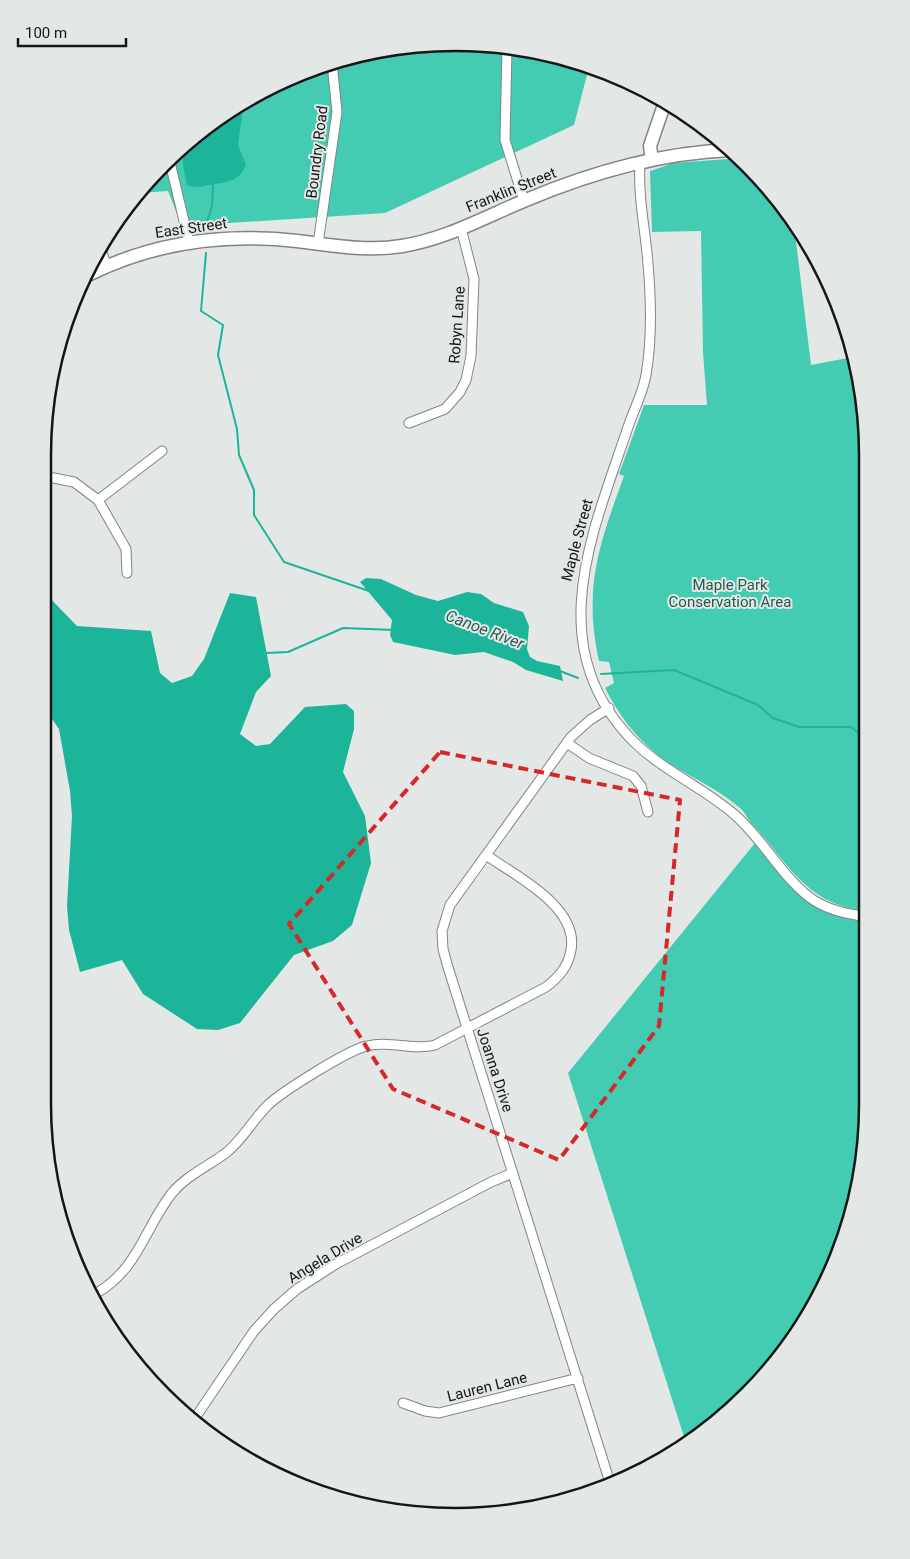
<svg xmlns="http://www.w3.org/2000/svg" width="910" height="1559" font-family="Roboto,sans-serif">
<rect width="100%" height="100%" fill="#e3e8e6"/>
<path fill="#43ccb1" d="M455,43L535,50L589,67L574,125L385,213L182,226L168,191L139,193L163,164L226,112L297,74L374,50Z
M741,158L794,225L811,365L853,357L867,428V911C806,905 790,865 752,824C746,817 746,813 740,808C718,789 692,778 669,763C640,744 620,717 605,688L614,683L609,662L599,661C583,587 599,545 624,476L619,474L644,405H707L703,352L701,231L652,232L650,171L674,163Z
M755,843C793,886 805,913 867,921V1131L846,1237L798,1333L706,1431L686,1443L568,1073Z"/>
<path fill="#1db59a" d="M241,104L243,108L238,145L246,165C239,181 229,182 214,184C203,186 198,189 187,185C184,172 180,158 186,146C190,136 230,110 241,104Z
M366,578L381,579L416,595L438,601L467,592L481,594L494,603L523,612L529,626L527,649L530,657L537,661L560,666L563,681L526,670L513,662L484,652L455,655L393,642L390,635L392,620L360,582Z
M43,591L77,626L151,631L160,673L172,683L192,676L204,659L230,593L256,597L271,676L256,692L240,734L256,746L270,744L305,707L346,704L354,711V729L343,772L365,816L371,863L352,925L333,941L294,955L240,1023L218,1030L197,1029L143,994L122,960L80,972L69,930L67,906L72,816L70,791L59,729L52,719L43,716Z"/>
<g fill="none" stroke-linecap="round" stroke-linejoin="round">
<path stroke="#1db59a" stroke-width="2" d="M204,232L212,206L213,184
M206,253L201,311L223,325L218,355L237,429L239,455L254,490V515L284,562L369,591
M266,653L288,652L343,628L394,630
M560,671L578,678
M601,674L674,670L758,705L773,718L799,727H851L867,739"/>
<defs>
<path id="street" d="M507,48L505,140L524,201
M169,158L189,242
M640,163C638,194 644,223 647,253C651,293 653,335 646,375C643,393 634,409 628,427C593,532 540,646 633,741C663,771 703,787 735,815C763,839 785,882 815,901C831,911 849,914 867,917
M318,244L337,112L332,63
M101,249L106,265
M409,423L445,409L460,392L466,380L471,356L474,279L461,228
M43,476L74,482L98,500L126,549L127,573
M98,500L162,451
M609,708L590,720L571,737L450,905L442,931L443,949L447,964L611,1486
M567,743L589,758L633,776L641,786L648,812
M95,1294C138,1270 144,1229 172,1193C187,1175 209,1166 227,1152C243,1139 252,1121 267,1106C281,1092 348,1050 367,1046C390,1040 412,1051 435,1045L546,987C559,977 568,967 571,950C579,907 516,876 486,855
M403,1403L425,1411L439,1413L578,1378
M195,1418L254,1331L274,1309L297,1289L336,1264L491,1182L513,1173"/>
<path id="secondary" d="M652,160L650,146L665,102
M88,275C154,242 224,233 297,241C332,245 367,252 402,246C446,239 485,217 526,200C590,173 660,153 730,150"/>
</defs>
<use href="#street" stroke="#808584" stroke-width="11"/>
<use href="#secondary" stroke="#808584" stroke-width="15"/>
<use href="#street" stroke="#fff" stroke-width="9"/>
<use href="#secondary" stroke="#fff" stroke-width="12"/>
</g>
<path fill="none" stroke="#d62828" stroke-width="4" stroke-dasharray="10 6" stroke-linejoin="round" d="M440,752L680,800L659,1026L559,1160L393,1089L289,924Z"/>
<g text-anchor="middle" stroke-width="4" stroke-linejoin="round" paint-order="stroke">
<g font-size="15" fill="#151716" stroke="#e3e8e6">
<text transform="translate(317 152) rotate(-83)" y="5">Boundry Road</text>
<text transform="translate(511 190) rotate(-22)" y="5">Franklin Street</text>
<text transform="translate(191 228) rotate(-8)" y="5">East Street</text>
<text transform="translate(457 325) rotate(-86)" y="5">Robyn Lane</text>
<text transform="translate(577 540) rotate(-75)" y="5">Maple Street</text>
<text transform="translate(495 1070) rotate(72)" y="5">Joanna Drive</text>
<text transform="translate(325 1258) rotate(-31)" y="5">Angela Drive</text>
<text transform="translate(487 1387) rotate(-14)" y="5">Lauren Lane</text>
</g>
<g font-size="15" fill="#245b4f" stroke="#e3e8e6">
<text x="730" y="590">Maple Park<tspan x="730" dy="17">Conservation Area</tspan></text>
</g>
<g font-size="16" font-style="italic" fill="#275d52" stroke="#e3e8e6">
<text transform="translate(485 629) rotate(21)" y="6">Canoe River</text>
</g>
</g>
<path d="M0 0H910V1559H0ZM455 51H455A404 404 0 0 1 859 455V1104A404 404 0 0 1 455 1508H455A404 404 0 0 1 51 1104V455A404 404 0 0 1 455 51Z" fill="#e3e8e6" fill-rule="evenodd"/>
<path fill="none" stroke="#151716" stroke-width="2.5" d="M455 51H455A404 404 0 0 1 859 455V1104A404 404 0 0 1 455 1508H455A404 404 0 0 1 51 1104V455A404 404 0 0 1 455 51Z"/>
<path d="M18 38v8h108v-8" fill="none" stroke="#151716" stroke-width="2.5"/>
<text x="25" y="38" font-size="15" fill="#151716" stroke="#e3e8e6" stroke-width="4" paint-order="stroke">100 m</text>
</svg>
